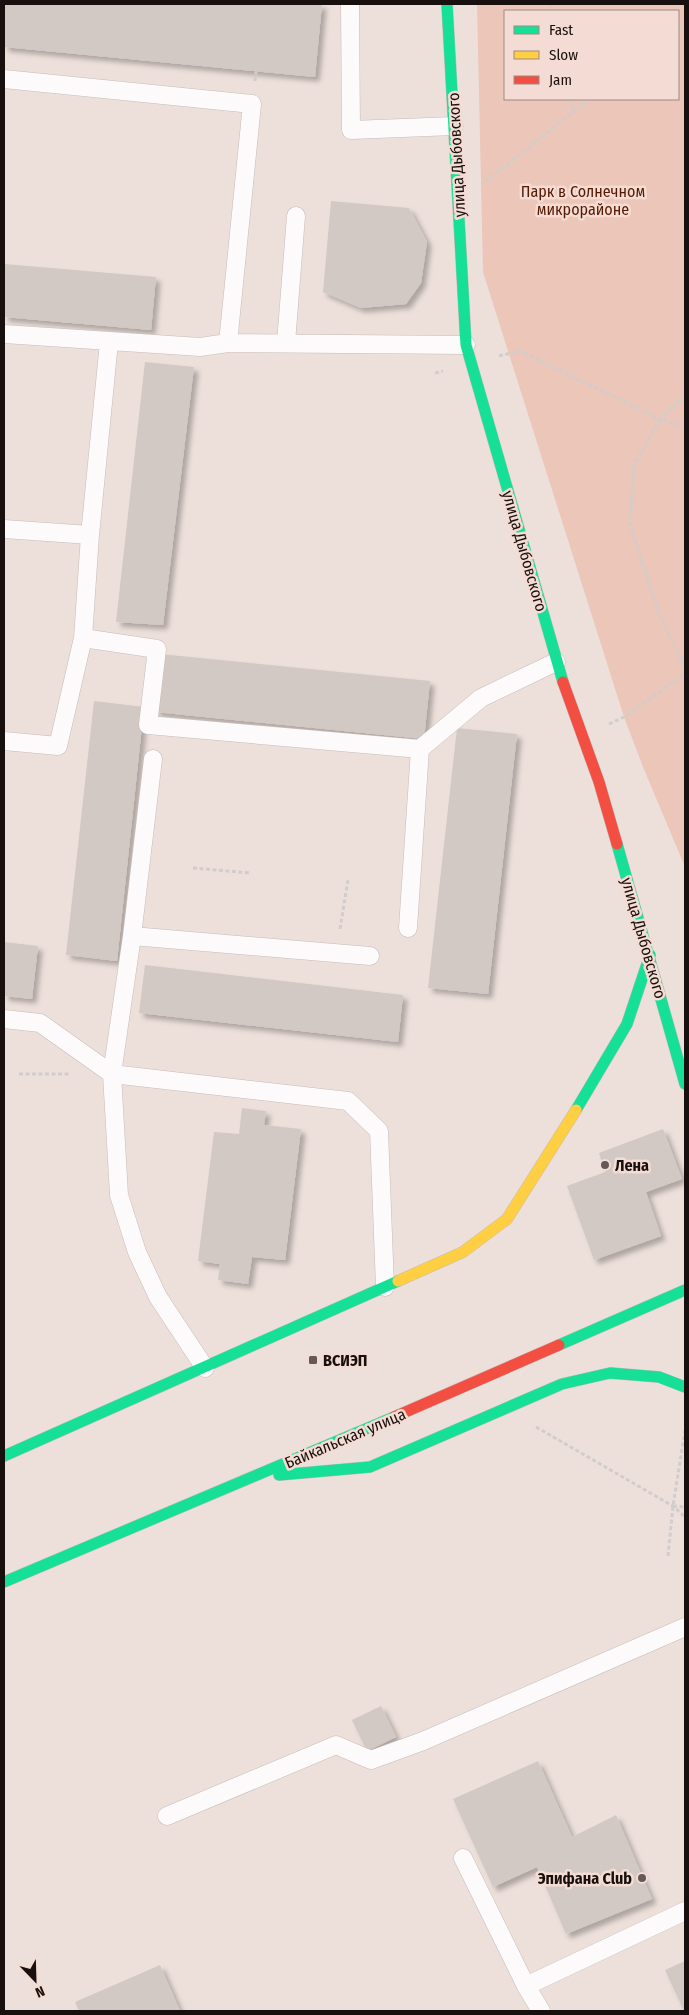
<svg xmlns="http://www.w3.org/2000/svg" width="689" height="2015" font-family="'Fira Sans Condensed',sans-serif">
<defs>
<filter id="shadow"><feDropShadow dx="4.5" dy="4.5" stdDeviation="2.5" flood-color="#0004"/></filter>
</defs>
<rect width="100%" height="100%" fill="#ede0db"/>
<path fill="#ebc6b9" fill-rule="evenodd" d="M477,4H685V867L643,767L624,717L483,272ZM505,11H678V99H505Z"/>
<path fill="#d2c8c4" filter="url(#shadow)" d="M4,4H322L315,77L4,47Z
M331,201L409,208L427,242L421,283L406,304L361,308L323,292Z
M4,264L156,277L151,330L4,317Z
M145,362L194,367L163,625L116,622Z
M160,654L430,681L424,739L155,712Z
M94,701L144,707L117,961L66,955Z
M457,728L517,734L488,994L428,988Z
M4,942L38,946L32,999L4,996Z
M145,965L403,995L398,1042L139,1013Z
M242,1108L266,1111L264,1125L301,1129L285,1260L252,1257L248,1284L218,1280L220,1264L198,1261L214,1132L239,1134Z
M663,1129L682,1179L646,1192L661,1236L594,1260L567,1186L605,1172L599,1153Z
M381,1706L396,1737L367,1751L352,1720Z
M538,1761L572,1837L616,1815L652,1899L566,1934L537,1867L493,1887L453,1799Z
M685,1961V2011H684L665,1970Z
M160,1965L180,2011H79L75,2002Z"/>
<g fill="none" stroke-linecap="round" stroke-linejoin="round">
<defs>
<path id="lane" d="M350,4L351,130L454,126
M4,79L252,104L228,343
M4,334L200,347L228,343L466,345
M286,343L296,216
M4,529L90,535
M83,638L157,649L148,725L420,749L481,698L556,662
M4,741L58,746L83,638L90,535L109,342
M408,928L420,749
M132,936L153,759
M4,1019L40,1023L112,1074L348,1101L379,1131L385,1287
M205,1368L158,1297L137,1252L119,1195L112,1074L132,936L370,956
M167,1816L336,1745L371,1760L423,1741L685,1627
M463,1858L526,1986
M541,2011L526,1986L685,1911"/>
<path id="fast" d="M447,4L466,345L563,682
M617,844L685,1084
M576,1110L627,1024L650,955
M559,1345L685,1290
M4,1456L398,1281
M279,1475L370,1467L562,1384L610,1373L659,1377L685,1387
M4,1582L394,1417"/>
<path id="slow" d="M398,1281L463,1252L507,1219L576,1110"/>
<path id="jam" d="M563,682L599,782L617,844
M394,1417L559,1345"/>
</defs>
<use href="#lane" stroke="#c6bcb8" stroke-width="19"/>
<use href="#fast" stroke="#c6bcb8" stroke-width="12"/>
<use href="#slow" stroke="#c6bcb8" stroke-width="12"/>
<use href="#jam" stroke="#c6bcb8" stroke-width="12"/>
<path stroke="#d1cdcd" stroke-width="3" stroke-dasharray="4 2.5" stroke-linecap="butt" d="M550,4L551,11
M678,29L685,23
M255,81L256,72
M570,99L573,112
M486,181L590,99
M499,356L520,351L660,419L685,395
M435,373L443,371
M685,427L660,419L634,465L630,524L659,614L685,668
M609,724L624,717L685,674
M193,868L251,873
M340,929L348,880
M19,1074H69
M536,1427L673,1506L685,1517
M673,1506L685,1507
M668,1556L673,1506L685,1430"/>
<use href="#lane" stroke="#fcfafa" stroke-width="18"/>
<use href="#fast" stroke="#16e098" stroke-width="11"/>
<use href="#slow" stroke="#ffcf43" stroke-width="11"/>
<use href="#jam" stroke="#f24e42" stroke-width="11"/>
</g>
<g fill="#635956" stroke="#f4dcd4" stroke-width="2">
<circle cx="605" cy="1165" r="5"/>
<rect x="308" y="1355" width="10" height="10" rx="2.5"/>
<circle cx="642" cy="1878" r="5"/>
</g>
<g text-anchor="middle" stroke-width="5" stroke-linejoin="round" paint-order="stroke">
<g font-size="16" fill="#18100e" stroke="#f4dcd4">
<text transform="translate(456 155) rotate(-93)" y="6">улица Дыбовского</text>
<text transform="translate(525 551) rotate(74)" y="6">улица Дыбовского</text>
<text transform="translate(644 938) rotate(74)" y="6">улица Дыбовского</text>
<text transform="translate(345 1438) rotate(-23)" y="6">Байкальская улица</text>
</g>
<g font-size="16" fill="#561a03" stroke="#f4dcd4">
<text x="583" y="197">Парк в Солнечном<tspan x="583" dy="18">микрорайоне</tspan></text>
</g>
<g font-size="16" font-weight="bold" fill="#18100e" stroke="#f4dcd4" text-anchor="start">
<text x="615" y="1171">Лена</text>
<text x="323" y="1366">ВСИЭП</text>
<text x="632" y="1884" text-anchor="end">Эпифана Club</text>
</g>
</g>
<rect width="689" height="2015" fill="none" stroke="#18100e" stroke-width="10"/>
<rect x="504" y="10" width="175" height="90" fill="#f4dcd4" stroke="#9c8a85"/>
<rect x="514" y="26" width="25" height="8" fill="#16e098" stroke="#9c8a85"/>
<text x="549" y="35" font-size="15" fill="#18100e">Fast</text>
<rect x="514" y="51" width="25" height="8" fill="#ffcf43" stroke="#9c8a85"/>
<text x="549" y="60" font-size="15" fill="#18100e">Slow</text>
<rect x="514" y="76" width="25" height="8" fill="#f24e42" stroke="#9c8a85"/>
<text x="549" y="85" font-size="15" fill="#18100e">Jam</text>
<g transform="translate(35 1980) rotate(157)" stroke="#f4dcd4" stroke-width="4" paint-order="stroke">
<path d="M0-4L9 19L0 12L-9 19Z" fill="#18100e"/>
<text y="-8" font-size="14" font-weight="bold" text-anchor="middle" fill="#18100e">N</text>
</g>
</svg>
